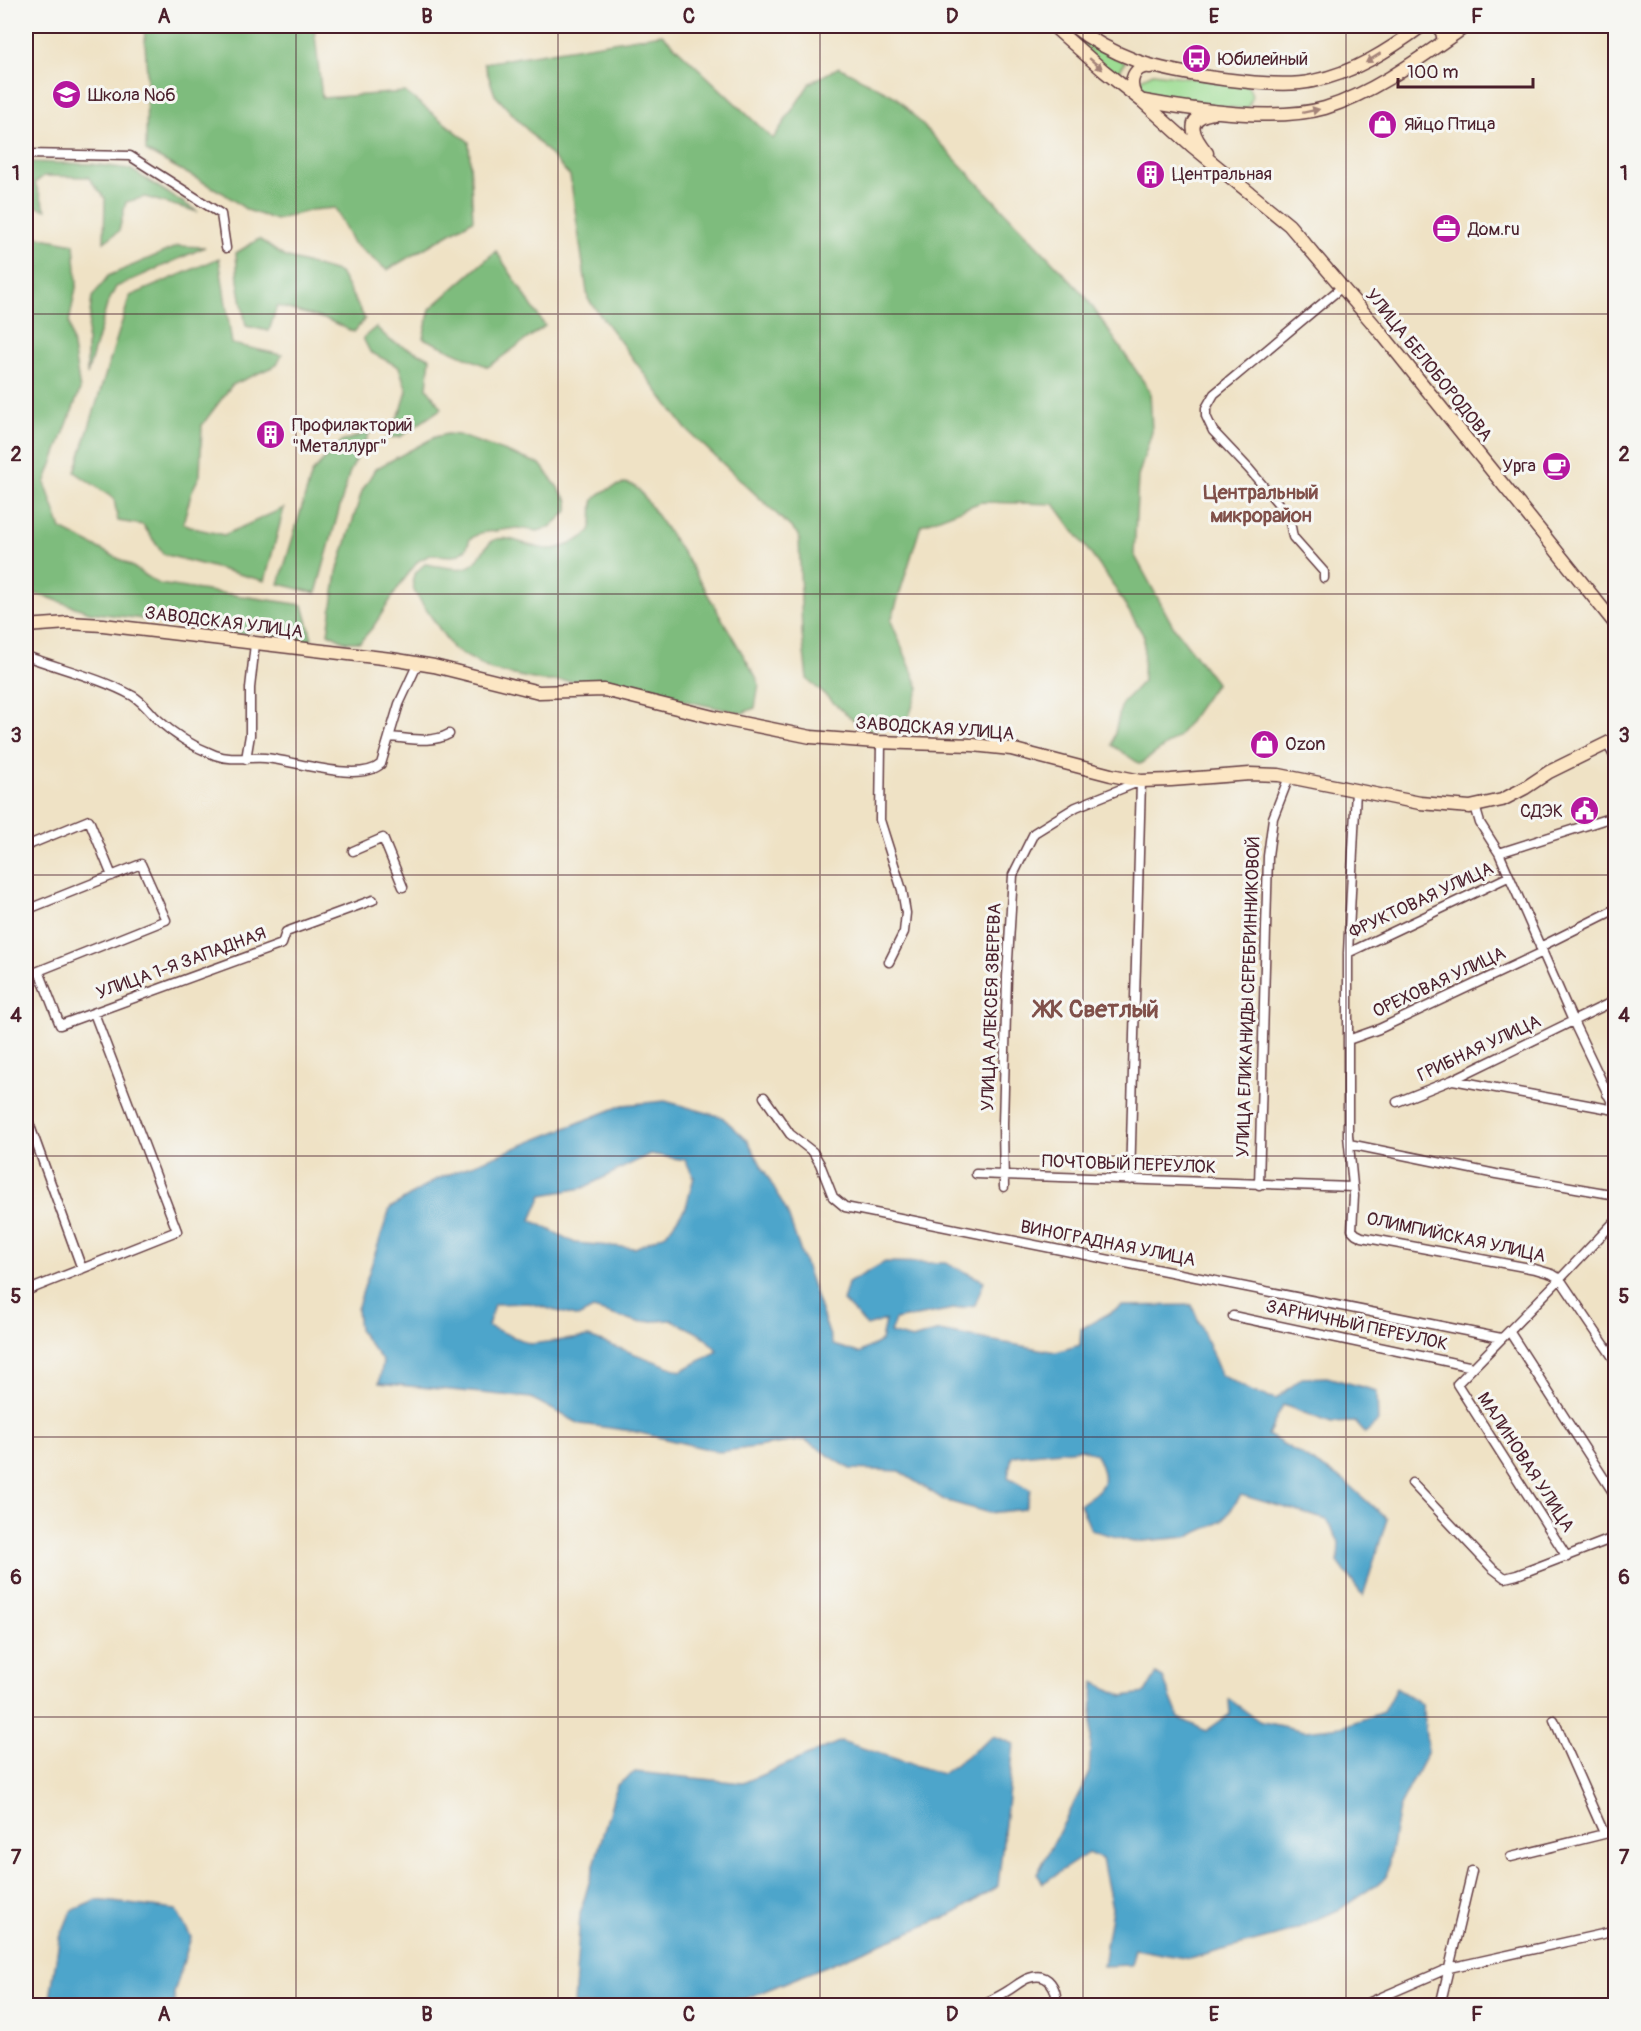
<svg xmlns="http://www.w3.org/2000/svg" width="1641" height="2031" font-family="Pangolin,sans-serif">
<rect width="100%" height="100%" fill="#f6f6f2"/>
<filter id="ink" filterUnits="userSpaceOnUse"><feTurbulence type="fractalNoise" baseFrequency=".0167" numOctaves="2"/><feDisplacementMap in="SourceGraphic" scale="12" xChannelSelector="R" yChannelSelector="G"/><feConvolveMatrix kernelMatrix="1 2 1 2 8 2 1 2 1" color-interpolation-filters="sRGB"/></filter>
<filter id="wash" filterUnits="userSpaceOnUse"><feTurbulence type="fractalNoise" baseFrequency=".008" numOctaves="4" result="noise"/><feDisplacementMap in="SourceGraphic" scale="24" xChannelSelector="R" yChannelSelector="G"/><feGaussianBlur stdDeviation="1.35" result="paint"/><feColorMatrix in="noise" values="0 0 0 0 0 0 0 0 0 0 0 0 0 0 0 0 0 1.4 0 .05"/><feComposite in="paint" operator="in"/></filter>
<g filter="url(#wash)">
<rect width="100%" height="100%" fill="#efe2c5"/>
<path fill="#9ddd93" stroke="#747e5f" stroke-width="1.5" d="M1059,26H1065L1088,44L1125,62L1116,77Z
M1153,73L1247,85C1254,95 1253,100 1246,109L1153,99C1143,93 1140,90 1141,79Z"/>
<path fill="#7ebc7d" stroke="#646e54" stroke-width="1.5" d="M144,26H314L322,98L405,92L469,142L473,220L387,270L353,243L335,208L311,210L276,220L247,210L223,193L146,151L147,74Z
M662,34L773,139L810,83L839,67L896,97L1085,296L1150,391L1152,432L1138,477L1134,554L1173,626L1216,683L1179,736L1140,764L1112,745L1122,703L1143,681L1144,636L1110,580L1054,504L981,502L921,525L891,621L919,688L906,725L864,730L807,679L802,634L799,535L686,429L588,299L570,176L495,95L484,63Z
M26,162L91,164L130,169L198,212L145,197L126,202L119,231L104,242L105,198L88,177L44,176L35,183L46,210L26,203Z
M26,235L74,244L77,283L69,322L80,390L45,483L61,529L125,562L159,584L303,605L312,639L306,643L275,639L267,633L265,622L257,621L245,634L231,635L158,621L89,612L47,597L26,592Z
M259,239L285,257L340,273L365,319L354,332L328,320L277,306L269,331L246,326L238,281L236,253Z
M178,246L205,247L116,287L107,305L87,375V338L92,297L108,276Z
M496,251L545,326L488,367L423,338L430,309Z
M219,258L232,344L282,355L277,365L232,385L202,425L200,475L192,491L183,523L198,529L224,535L284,508L265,581L163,554L143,525L118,521L114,499L75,472L130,296Z
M376,327L391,341L430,358L427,388L442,408L400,437L387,438L402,408L407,391L399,367L370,352L363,338Z
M370,432L349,474L316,593L279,584L312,473L341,442Z
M447,434L458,435L540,464L568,501V511L550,527L538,531L517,528L480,533L470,539L466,549L459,554L453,556L430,555L418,561L400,585L373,627L360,642H346L328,633L337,572L362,491L375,469L435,437Z
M625,483L633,485L640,491L687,559L755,675L759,684L755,708L742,713L591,681H542L491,670L453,649L415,593C409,578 414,573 425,564C448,567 470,577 482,553C485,548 488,543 494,540C519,532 539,562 574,542C578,540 583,538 586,535C598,525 588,505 596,497C602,490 616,486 625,483Z"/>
<path fill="#4ea5cb" stroke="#4c627b" stroke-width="1.5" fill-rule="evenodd" d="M665,1101L722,1117L748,1141L787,1212L833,1345L859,1353L881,1341L885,1320L867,1326L843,1301L848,1283L885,1262L946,1263L984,1281L975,1305L895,1320L890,1333L912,1339L939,1331L1056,1352L1080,1345L1081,1329L1122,1306L1192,1305L1221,1375L1253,1392L1276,1399L1302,1378L1327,1377L1377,1391L1378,1422L1365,1433L1355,1422L1331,1423L1283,1405L1268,1435L1343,1480L1387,1519L1363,1596L1338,1562L1339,1542L1327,1520L1241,1495L1223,1521L1187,1537L1133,1542L1091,1530L1080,1504C1106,1486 1109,1484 1096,1454L1081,1449L1012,1456L1008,1477L1031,1490L1025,1509L989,1513L944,1500L899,1471L850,1469L805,1440L720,1452L632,1431L580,1424L531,1398L379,1383L383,1362L359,1330L357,1309L390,1208L435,1180L623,1105ZM650,1154L685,1160L694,1177L686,1207L666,1234L635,1248L575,1243L531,1220L542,1195L583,1188ZM494,1304L529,1303L578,1317L593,1309L638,1322L672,1320L702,1335L718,1351L681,1371L589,1337L530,1344L488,1326Z
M1156,1674L1163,1678L1179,1718L1206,1731L1230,1714L1229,1699L1259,1721L1305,1731L1341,1727L1383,1712L1396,1688L1422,1704L1428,1751L1399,1808L1386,1878L1340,1909L1287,1933L1189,1959L1135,1949L1131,1965L1103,1966L1112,1908L1102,1859L1088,1853L1043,1883L1037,1874L1089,1775L1094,1682L1123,1696L1145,1693Z
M994,1736L1014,1744L998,1886L956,1913L730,2005H574L580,1914L617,1785L635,1772L743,1783L841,1741L942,1774Z
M97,1900L176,1910L191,1937L174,1993L175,2005H49L59,1940L71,1911Z"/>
</g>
<g filter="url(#ink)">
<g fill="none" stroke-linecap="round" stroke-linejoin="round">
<defs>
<path id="street" d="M26,154L130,156L221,214L226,248
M1324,578V572L1293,537L1290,522L1286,513L1249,469L1213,431L1206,416V408L1214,394L1342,287
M26,656C61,669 100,678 133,696C143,702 149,711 156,718C172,733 194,747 215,755C231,761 248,757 265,758C292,760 359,784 381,764L399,704L418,663
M389,737C408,738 432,744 449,734
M881,742L880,820L902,890L906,913L904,932L889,962
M1607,743L1616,760
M246,759L250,735V688L255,644
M1356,790L1348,953V1135L1354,1196L1352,1230L1356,1234L1362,1237L1535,1269L1552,1274L1560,1279L1616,1362
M1475,806L1480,823L1499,853L1573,1021L1616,1111
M26,846L89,820L112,876
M353,851L383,838L403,887
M1499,853L1616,816
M26,910L141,864L166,920L26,976
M1540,947L1616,909
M1348,953L1508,877
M39,971L60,1025L282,944L286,932L373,900
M1348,1040L1379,1029L1543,952
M1453,1080L1615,1110
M1607,1094L1616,1089
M764,1097L790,1134L813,1152L820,1164L833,1197L845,1207L1501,1338
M1397,1102L1452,1080L1616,1000
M26,1115L82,1269
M1349,1144L1496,1174L1616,1195
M976,1174L1353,1187
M1259,1185L1268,856L1273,818L1289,777
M1004,1187L1003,1124L1007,977L1013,875L1034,833L1076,807L1141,781L1130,1180
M26,1291L177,1231L94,1013
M1233,1316L1473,1367
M1509,1331L1616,1497
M1412,1483L1492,1568L1505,1578L1517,1575L1616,1537
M1567,1557L1457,1384L1560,1279L1616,1220
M1554,1720L1604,1833
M1511,1857L1616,1831
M979,2006C989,2001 1000,1996 1009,1990C1016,1986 1022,1980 1029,1978C1049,1971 1058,1989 1056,2006
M1361,2006L1449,1968L1616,1931
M1440,2006L1472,1871"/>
<path id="secondary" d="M1053,26L1104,71L1142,101L1192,146L1289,225L1382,334L1616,625
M1073,26C1092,41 1113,52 1137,61C1174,74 1275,90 1313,81C1354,73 1389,50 1422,26
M1437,26L1442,32L1444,41
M1135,95C1128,82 1134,65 1150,67
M1144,101C1193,110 1277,122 1325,108C1376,92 1423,56 1466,26
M1207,153C1193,136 1183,118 1213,113
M26,626L68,623L103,625L391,659L434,666L539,692L604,690L717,718L811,737L876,742L973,745L1011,749L1111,775L1141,781L1171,780L1250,774L1279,775L1420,803L1470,807L1502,800L1525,788L1549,772L1616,739"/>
</defs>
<use href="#street" stroke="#633c42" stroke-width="11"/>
<use href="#secondary" stroke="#633c42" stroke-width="15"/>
<use href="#street" stroke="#fff" stroke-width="8"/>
<use href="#secondary" stroke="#fce6c4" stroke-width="12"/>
</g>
<defs><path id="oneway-solid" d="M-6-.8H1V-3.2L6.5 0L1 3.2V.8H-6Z" transform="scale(1.5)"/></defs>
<g fill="#a38278">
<use href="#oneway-solid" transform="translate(1373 58) rotate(148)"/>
<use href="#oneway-solid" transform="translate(1096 64) rotate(41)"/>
<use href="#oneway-solid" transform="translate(1311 111) rotate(-12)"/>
</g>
</g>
<path fill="none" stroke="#4a1f2b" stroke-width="1.5" stroke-opacity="0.55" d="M296,26V2006M558,26V2006M820,26V2006M1083,26V2006M1346,26V2006M26,314H1616M26,594H1616M26,875H1616M26,1156H1616M26,1437H1616M26,1717H1616"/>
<defs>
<symbol id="bus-disc" viewBox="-11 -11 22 22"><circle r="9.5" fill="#b5179e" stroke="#f6f6f2"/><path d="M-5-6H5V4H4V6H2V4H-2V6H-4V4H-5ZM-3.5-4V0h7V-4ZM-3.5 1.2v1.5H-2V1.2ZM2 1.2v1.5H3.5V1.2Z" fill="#fff"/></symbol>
<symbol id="school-disc" viewBox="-11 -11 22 22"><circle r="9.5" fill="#b5179e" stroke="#f6f6f2"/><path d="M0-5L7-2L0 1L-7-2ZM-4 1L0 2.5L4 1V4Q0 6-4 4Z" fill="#fff"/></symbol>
<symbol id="shop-disc" viewBox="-11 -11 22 22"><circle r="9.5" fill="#b5179e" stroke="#f6f6f2"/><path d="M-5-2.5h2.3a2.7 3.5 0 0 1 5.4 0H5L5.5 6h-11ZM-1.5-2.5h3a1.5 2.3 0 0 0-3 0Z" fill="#fff"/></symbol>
<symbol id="building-disc" viewBox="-11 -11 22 22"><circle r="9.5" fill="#b5179e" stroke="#f6f6f2"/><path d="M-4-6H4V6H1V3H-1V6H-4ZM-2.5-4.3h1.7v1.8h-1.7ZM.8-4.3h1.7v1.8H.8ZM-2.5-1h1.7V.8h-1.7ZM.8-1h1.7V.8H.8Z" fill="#fff"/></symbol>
<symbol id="office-disc" viewBox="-11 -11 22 22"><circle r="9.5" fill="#b5179e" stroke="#f6f6f2"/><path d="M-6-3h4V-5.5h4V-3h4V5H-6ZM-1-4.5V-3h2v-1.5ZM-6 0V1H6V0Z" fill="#fff"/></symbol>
<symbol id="cafe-disc" viewBox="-11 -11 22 22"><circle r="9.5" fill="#b5179e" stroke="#f6f6f2"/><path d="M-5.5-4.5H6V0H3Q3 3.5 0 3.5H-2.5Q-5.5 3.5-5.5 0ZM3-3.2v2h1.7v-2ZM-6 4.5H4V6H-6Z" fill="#fff"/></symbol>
<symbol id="civic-disc" viewBox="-11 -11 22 22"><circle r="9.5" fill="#b5179e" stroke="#f6f6f2"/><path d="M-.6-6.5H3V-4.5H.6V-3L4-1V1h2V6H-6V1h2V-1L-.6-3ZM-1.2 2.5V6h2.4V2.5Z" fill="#fff"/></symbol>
</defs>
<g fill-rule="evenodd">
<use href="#bus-disc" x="1180" y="42" width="33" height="33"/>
<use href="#school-disc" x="50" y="78" width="33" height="33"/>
<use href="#shop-disc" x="1366" y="108" width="33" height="33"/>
<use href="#building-disc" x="1134" y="158" width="33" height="33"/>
<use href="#office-disc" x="1430" y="212" width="33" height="33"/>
<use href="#building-disc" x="254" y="418" width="33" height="33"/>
<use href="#cafe-disc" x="1540" y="450" width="33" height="33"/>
<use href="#shop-disc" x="1248" y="728" width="33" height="33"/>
<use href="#civic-disc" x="1568" y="794" width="33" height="33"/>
</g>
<g text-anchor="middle" stroke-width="6" stroke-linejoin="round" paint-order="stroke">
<g font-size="18" fill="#4a1f2b" stroke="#f6f6f2" text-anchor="start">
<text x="1218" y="65">Юбилейный</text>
<text x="88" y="101">Школа №6</text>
<text x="1404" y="130">Яйцо Птица</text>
<text x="1172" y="180">Центральная</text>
<text x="1468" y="235">Дом.ru</text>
<text x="292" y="431">Профилакторий<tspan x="292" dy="21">"Металлург"</tspan></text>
<text x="1536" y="472" text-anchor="end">Урга</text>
<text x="1285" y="750">Ozon</text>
<text x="1563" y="817" text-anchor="end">СДЭК</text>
</g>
<g font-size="18" fill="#4a1f2b" stroke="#f6f6f2">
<text transform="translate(1429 365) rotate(51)" y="6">УЛИЦА БЕЛОБОРОДОВА</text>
<text transform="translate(224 622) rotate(7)" y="6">ЗАВОДСКАЯ УЛИЦА</text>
<text transform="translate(935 728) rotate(4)" y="6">ЗАВОДСКАЯ УЛИЦА</text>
<text transform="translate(1421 900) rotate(-25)" y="6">ФРУКТОВАЯ УЛИЦА</text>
<text transform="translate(181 963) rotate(-20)" y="6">УЛИЦА 1-Я ЗАПАДНАЯ</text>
<text transform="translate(1439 982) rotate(-25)" y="6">ОРЕХОВАЯ УЛИЦА</text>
<text transform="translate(1248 997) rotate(-88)" y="6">УЛИЦА ЕЛИКАНИДЫ СЕРЕБРИННИКОВОЙ</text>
<text transform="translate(991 1007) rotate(-88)" y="6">УЛИЦА АЛЕКСЕЯ ЗВЕРЕВА</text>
<text transform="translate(1479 1048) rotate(-25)" y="6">ГРИБНАЯ УЛИЦА</text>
<text transform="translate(1129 1164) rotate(2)" y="6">ПОЧТОВЫЙ ПЕРЕУЛОК</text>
<text transform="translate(1456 1237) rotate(12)" y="6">ОЛИМПИЙСКАЯ УЛИЦА</text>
<text transform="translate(1108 1243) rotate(11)" y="6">ВИНОГРАДНАЯ УЛИЦА</text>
<text transform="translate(1357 1325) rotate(12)" y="6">ЗАРНИЧНЫЙ ПЕРЕУЛОК</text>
<text transform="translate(1526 1462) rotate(57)" y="6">МАЛИНОВАЯ УЛИЦА</text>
</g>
<g font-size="20" font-weight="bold" fill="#80504a" stroke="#f6f6f2">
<text x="1261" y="499">Центральный<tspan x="1261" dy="23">микрорайон</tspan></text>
</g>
<g font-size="24" font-weight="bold" fill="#80504a" stroke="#f6f6f2">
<text x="1097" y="1017">ЖК Светлый</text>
</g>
</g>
<rect width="1641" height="2031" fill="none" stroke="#f6f6f2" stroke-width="66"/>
<path d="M1398 78v9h135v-9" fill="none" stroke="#4a1f2b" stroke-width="3"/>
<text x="1407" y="78" font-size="18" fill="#4a1f2b" stroke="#f6f6f2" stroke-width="4.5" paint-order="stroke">100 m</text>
<rect x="33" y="33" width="1575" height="1965" fill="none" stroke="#4a1f2b" stroke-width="2"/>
<g font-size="20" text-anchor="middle" font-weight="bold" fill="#4a1f2b">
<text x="164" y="23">A</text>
<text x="427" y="23">B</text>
<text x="689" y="23">C</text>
<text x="952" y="23">D</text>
<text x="1214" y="23">E</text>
<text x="1477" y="23">F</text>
<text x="16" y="180">1</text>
<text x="1624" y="180">1</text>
<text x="16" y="461">2</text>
<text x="1624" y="461">2</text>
<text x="16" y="742">3</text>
<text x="1624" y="742">3</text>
<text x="16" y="1022">4</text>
<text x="1624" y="1022">4</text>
<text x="16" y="1303">5</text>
<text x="1624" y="1303">5</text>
<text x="16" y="1584">6</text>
<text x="1624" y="1584">6</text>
<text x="16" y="1864">7</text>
<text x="1624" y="1864">7</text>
<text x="164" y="2021">A</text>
<text x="427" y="2021">B</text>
<text x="689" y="2021">C</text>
<text x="952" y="2021">D</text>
<text x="1214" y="2021">E</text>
<text x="1477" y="2021">F</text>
</g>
</svg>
